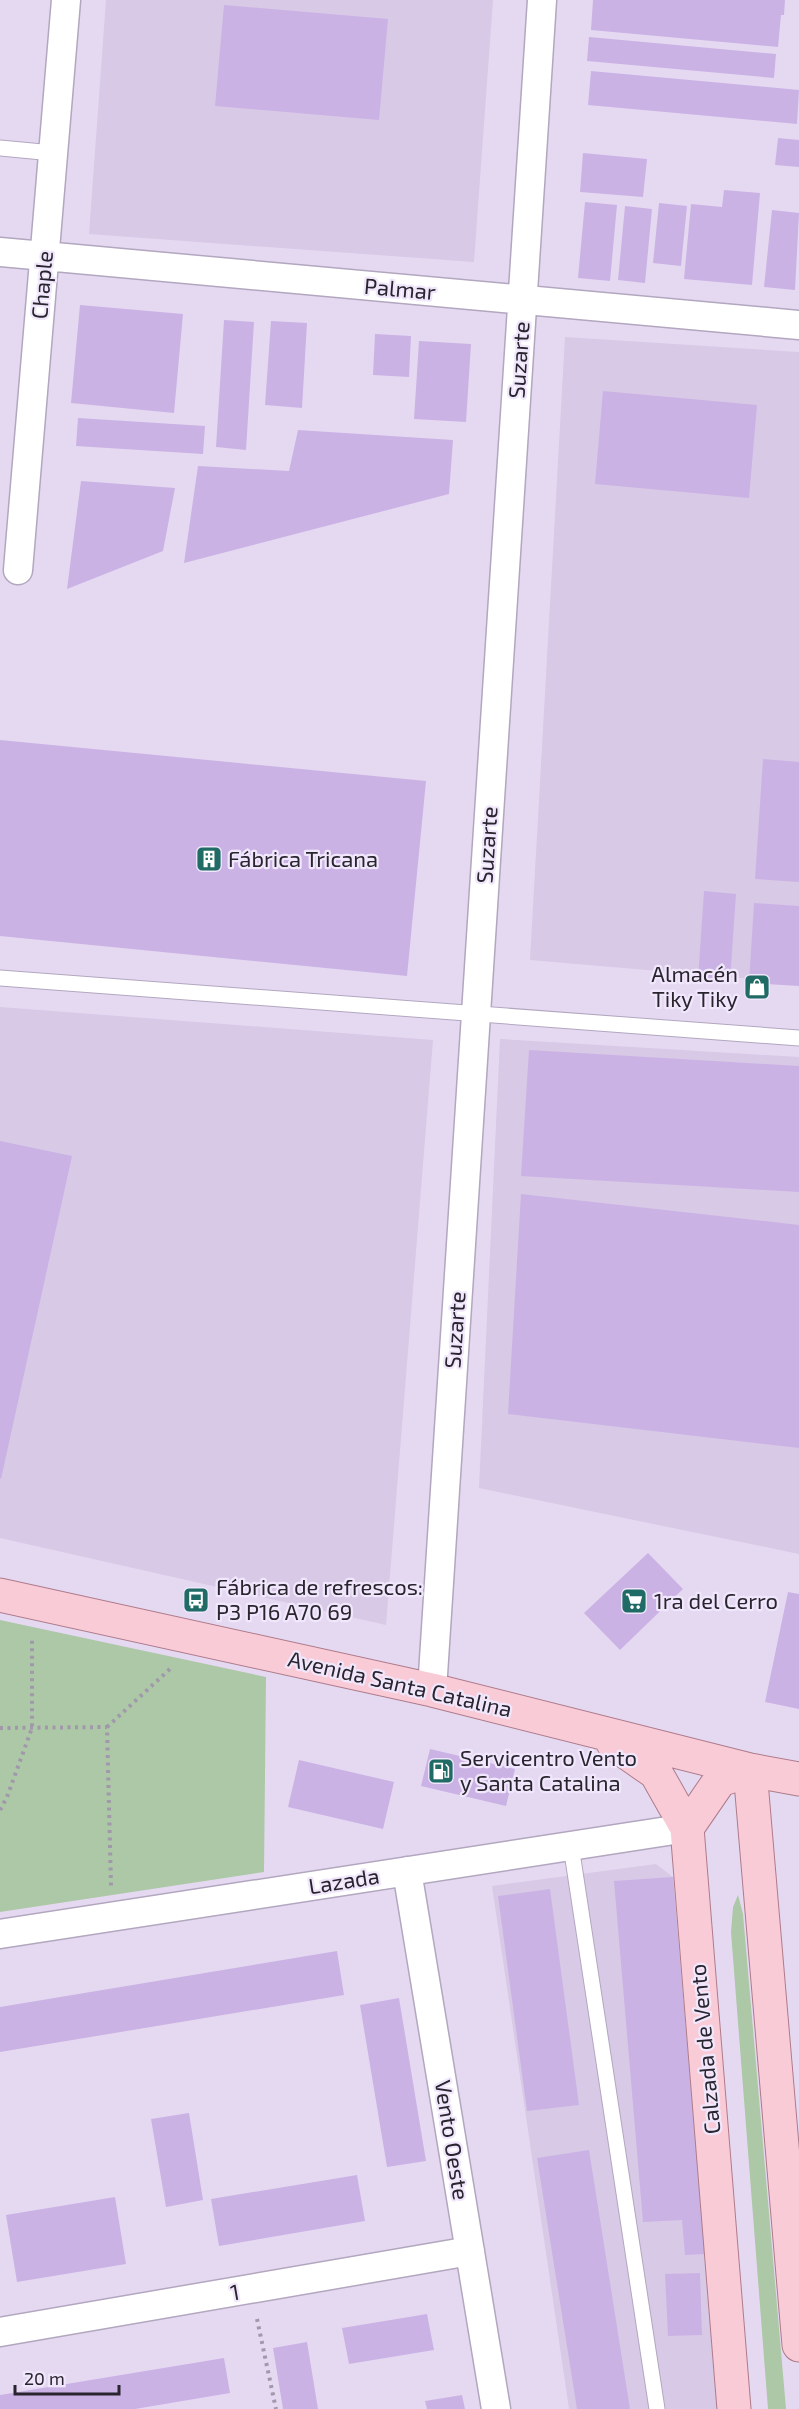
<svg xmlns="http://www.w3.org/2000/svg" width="799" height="2409" font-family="'Exo 2',sans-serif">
<rect width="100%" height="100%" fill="#e5d9f2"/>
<path fill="#d8c9e7" d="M106,0H493L474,262L89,234Z
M565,337L799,352V983L530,960Z
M0,1007L433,1040L386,1625L0,1538Z
M500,1039L799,1057V1554L479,1488Z
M656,1864L673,1877L717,2409H569L492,1886Z"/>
<path fill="#acc8a6" d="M0,1620L266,1677L264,1872L0,1912Z
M738,1895L743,1914L786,2409H768L731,1932L733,1907Z"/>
<path fill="#cbb2e4" d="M593,0H785L784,15H781L778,47L591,30Z
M224,5L388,19L379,120L215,106Z
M589,37L776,54L774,78L587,61Z
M591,71L799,90L797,124L588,105Z
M778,138L799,140V167L775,165Z
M583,153L647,159L643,197L580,192Z
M724,190L760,193L752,285L684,279L691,204L722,207Z
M585,202L617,205L610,281L578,278Z
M659,203L687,206L681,266L653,263Z
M625,206L652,209L645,283L618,280Z
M772,210L799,213L795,290L764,287Z
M80,305L183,314L174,413L71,403Z
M224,320L254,322L246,450L216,447Z
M271,321L307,323L302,408L265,405Z
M375,334L411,336L409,377L373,375Z
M419,341L471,344L466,422L414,419Z
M603,391L757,405L749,498L595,484Z
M78,418L205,426L203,454L76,446Z
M298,430L453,440L449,494L184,563L198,466L289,471Z
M81,481L175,488L163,551L67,589Z
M0,740L426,781L407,976L0,936Z
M763,759L799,762V882L755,879Z
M704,891L736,894L730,981L698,979Z
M754,903L799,906V986L749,983Z
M529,1050L799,1066V1192L521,1176Z
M0,1141L72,1156L1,1479L0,1478Z
M521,1194L799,1225V1448L508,1414Z
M648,1553L683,1589L620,1650L584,1613Z
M788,1592L799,1594V1709L765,1702Z
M430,1749L515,1769L506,1806L421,1786Z
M299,1760L394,1782L383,1829L288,1807Z
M673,1877L705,2254L685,2255L682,2220L643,2222L614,1881Z
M550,1889L579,2105L527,2111L498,1896Z
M337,1951L344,1995L0,2052V2007Z
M399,1998L426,2161L387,2167L360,2005Z
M189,2113L203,2200L166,2207L151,2119Z
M589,2150L630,2409H577L537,2158Z
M357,2175L365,2221L219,2246L211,2199Z
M115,2197L126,2264L17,2282L6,2215Z
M700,2273L702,2335L668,2336L665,2274Z
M427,2314L434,2350L349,2364L342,2328Z
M307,2342L318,2409H283L273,2348Z
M224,2358L230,2393L135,2409H0V2395Z
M462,2395L465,2409H427L425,2401Z"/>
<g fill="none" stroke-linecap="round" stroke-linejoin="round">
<defs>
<path id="lane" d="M0,148L53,153
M0,978L799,1038
M571,1846L657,2409"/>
<path id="street" d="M0,252L799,325
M18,570L66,0
M432,1690L542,0
M407,1871L496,2409
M0,1934L687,1828
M0,2332L470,2251"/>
<path id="primary" d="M0,1595L432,1690L750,1770L799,1779
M613,1743L656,1773L687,1828L734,2409
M750,1770L799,2345
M687,1828L720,1780L750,1770"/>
</defs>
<use href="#lane" stroke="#b2a7bf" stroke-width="17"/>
<use href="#street" stroke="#b2a7bf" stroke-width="31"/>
<use href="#primary" stroke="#ae7b8a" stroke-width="35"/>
<path stroke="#a198ab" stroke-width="4" stroke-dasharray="3 4.5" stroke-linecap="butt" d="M107,1727L171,1668
M0,1728L107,1727L111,1886
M0,1810L7,1797L32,1728V1637
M257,2319L276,2409"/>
<use href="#lane" stroke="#fff" stroke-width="15"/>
<use href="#street" stroke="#fff" stroke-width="28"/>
<use href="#primary" stroke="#f9cbd7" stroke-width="33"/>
</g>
<defs>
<symbol id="building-square" viewBox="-11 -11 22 22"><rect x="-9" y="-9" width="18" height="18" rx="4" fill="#206b66" stroke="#f1e7fc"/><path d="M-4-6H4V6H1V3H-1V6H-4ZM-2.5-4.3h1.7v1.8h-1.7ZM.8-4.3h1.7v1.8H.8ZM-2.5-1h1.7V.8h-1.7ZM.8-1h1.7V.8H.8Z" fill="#fff"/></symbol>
<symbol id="shop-square" viewBox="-11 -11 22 22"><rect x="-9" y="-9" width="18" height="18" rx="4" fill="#206b66" stroke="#f1e7fc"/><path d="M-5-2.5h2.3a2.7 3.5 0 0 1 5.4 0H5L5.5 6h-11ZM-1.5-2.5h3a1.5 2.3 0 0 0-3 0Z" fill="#fff"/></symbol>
<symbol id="bus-square" viewBox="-11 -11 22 22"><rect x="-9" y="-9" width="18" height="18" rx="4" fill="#206b66" stroke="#f1e7fc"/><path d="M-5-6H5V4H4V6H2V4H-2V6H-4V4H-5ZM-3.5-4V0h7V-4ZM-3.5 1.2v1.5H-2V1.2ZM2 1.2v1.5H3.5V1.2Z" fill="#fff"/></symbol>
<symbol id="supermarket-square" viewBox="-11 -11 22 22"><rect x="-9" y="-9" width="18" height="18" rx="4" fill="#206b66" stroke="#f1e7fc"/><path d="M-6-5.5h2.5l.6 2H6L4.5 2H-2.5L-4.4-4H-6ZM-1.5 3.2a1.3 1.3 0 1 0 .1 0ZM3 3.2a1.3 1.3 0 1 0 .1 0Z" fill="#fff"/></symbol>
<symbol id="fuel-square" viewBox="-11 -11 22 22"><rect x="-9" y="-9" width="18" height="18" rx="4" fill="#206b66" stroke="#f1e7fc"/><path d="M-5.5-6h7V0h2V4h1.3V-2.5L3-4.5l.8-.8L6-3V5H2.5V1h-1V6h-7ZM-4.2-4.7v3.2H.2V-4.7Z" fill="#fff"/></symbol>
</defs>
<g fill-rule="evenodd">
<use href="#building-square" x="194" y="844" width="30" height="30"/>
<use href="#shop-square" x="742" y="972" width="30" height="30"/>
<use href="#bus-square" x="181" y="1585" width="30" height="30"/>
<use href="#supermarket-square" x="619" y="1586" width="30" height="30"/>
<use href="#fuel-square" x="426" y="1756" width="30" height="30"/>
</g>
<g text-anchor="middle" stroke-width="4.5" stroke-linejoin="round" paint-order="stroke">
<g font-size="22" fill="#29252e" stroke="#f1e7fc">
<text transform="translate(42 285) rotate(-85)" y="8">Chaple</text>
<text transform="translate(400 289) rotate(5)" y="8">Palmar</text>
<text transform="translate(519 360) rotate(-86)" y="8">Suzarte</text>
<text transform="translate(487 845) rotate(-86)" y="8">Suzarte</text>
<text transform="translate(455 1330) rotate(-86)" y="8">Suzarte</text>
<text transform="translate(400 1684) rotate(13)" y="8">Avenida Santa Catalina</text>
<text transform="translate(344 1881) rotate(-9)" y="8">Lazada</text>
<text transform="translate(705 2049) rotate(-95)" y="8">Calzada de Vento</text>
<text transform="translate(452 2140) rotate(81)" y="8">Vento Oeste</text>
<text transform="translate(235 2292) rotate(-10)" y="8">1</text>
</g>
<g font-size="22" fill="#29252e" stroke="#f1e7fc" text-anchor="start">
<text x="228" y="867">Fábrica Tricana</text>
<text x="738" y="982" text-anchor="end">Almacén<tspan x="738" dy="25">Tiky Tiky</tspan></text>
<text x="216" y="1595">Fábrica de refrescos:<tspan x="216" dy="25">P3 P16 A70 69</tspan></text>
<text x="654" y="1609">1ra del Cerro</text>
<text x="460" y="1766">Servicentro Vento<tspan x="460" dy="25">y Santa Catalina</tspan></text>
</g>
</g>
<path d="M15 2385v9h104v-9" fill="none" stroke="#29252e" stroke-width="3"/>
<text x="24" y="2385" font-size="18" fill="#29252e" stroke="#f1e7fc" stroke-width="4.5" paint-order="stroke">20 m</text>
</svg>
